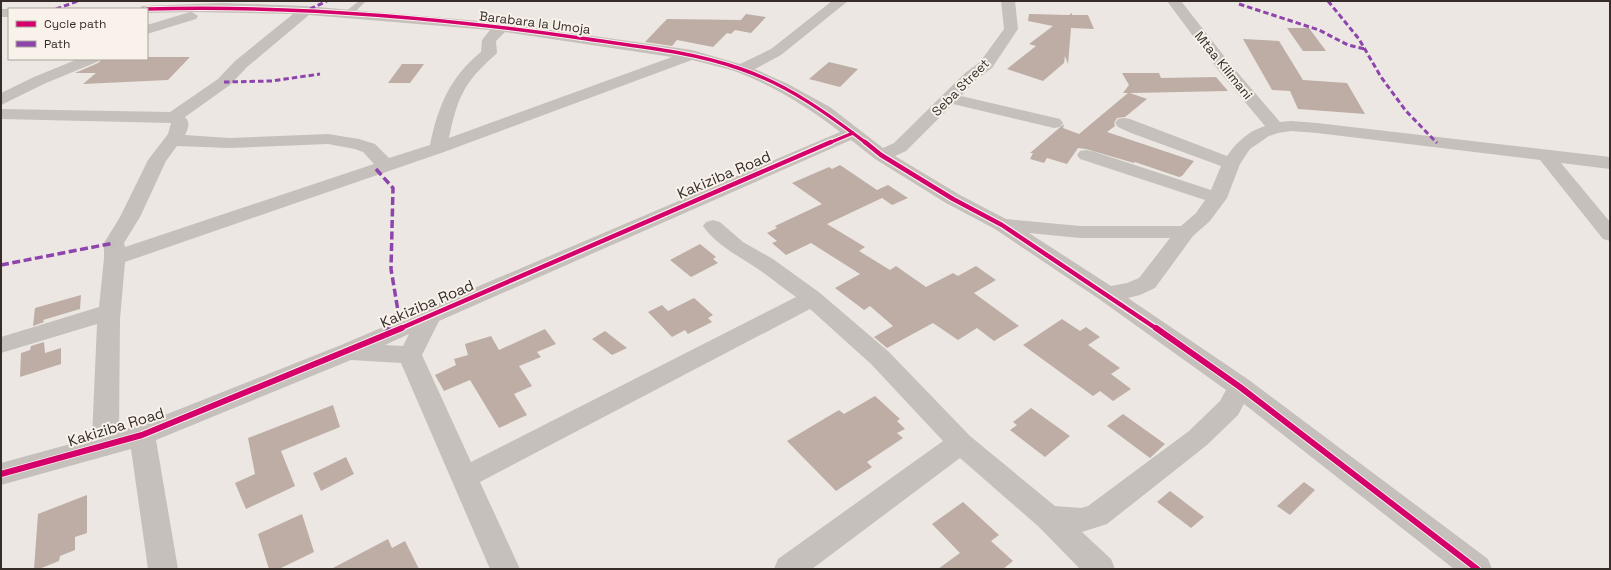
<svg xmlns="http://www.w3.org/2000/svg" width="1611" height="570" font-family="'Space Grotesk',sans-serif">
<rect width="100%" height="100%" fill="#ece7e2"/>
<path fill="#beada5" d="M1072,13V15H1088L1094,29L1071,28L1068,64L1065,56L1064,63L1043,81L1007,69L1036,46L1029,44L1053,26L1028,21L1029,14L1069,15Z
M746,14L766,17L751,33L735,30L731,34L727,33L713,47L677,40L672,46L645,42L667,19L741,20Z
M1287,28H1309L1326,51H1303Z
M1243,39L1279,41L1303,80L1347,83L1365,114L1298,109L1290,91L1272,90Z
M147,57H190L168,80L83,84L96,73H75L98,63L102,59H147Z
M829,62L858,69L840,87L809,79Z
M402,64H424L410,83H388Z
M1122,73H1159L1161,78L1216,77L1228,91L1130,93L1147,99L1125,117L1117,118L1114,123L1115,126L1107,132L1194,161L1182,176L1179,177L1135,162L1134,163L1086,149L1078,148L1067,164L1047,158L1044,163L1030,159L1033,153H1030L1064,124L1063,128L1079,134L1128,93H1123L1129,85Z
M840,165L877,190L888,185L908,198L892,205L882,198L827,224L865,247L859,251L890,270L896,266L926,287L953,273L958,276L976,266L996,280L974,293L1019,326L994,341L977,328L958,340L933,323L887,348L874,337L893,326L870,306L864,310L835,288L860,274L811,243L786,255L772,243L777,241L767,233L777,228L775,226L822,204L792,183L829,167L832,169Z
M700,244L716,257L713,259L718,263L691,277L670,260Z
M81,295L80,309L43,320L44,322L33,326L35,308Z
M694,298L713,315L708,318L712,322L688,334L685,330L672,337L648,312L662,305L668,311Z
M1062,319L1080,331L1086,327L1100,337L1088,345L1120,368L1111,374L1131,389L1113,401L1100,391L1093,396L1023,345Z
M545,329L556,344L537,352L541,357L519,366L532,386L514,394L527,415L499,428L470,380L444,391L435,375L456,365L454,359L468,355L465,344L491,336L499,350Z
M605,331L627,348L612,355L592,339Z
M44,342L45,353L61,348V364L20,377L21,353L30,350L31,346Z
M875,396L900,419L897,421L905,429L897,433L903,438L867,462L872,467L836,491L787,441L839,410L844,414Z
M333,405L340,427L281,451L295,486L246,509L235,483L255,474L248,438Z
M1031,408L1070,436L1045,457L1010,430L1017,425L1013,422Z
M1123,414L1165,444L1150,458L1107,426Z
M346,457L354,474L321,491L313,473Z
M1304,482L1315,490L1290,515L1277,506Z
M1170,491L1204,517L1191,528L1157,502Z
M87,495V533L75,537V550L60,556L59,561L39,569H34L38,514Z
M963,502L999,535L991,541L1013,561L1003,569H938L960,553L932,524Z
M302,514L314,552L279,569H269L258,534Z
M388,539L392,548L405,541L419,569H331Z"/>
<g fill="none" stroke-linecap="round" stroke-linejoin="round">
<path fill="#c5c0bb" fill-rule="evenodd" d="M359,1H366L351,16H345V12Z"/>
<path fill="#c5c0bb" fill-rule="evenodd" d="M832,1H848L781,55L755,69L788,84L830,107L883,148L894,143L965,73L980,62L1004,29L1001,1H1015L1018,29L992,68L977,79L961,96L1060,119L1063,123L1060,127L1054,128L953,104L906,151L895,156L960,195L1006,219L1080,226H1181L1196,213L1205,200L1080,159L1077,155L1080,151L1086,150L1092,151L1211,190L1221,166L1131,133L1118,127L1115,123L1118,119L1124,118L1130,119L1227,156C1237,142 1248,131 1265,126L1219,71L1167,1H1181L1231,65L1280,122L1291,121L1317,123L1610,157V169L1561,163L1610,222V241L1603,239L1540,160L1317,133L1291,131L1278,133L1269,136L1250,149L1240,164L1227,198L1210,221L1193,236L1155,288L1140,295L1128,298L1249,380L1488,559L1492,569H1454L1244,404L1238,415L1207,445L1107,524L1082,532L1111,559L1115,569H1080L1039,527L960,458L812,569H774L778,559L943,441L871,364L810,309L480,482L520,569H490L401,363L351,360L156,440L178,569H148L131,449L1,485V463L92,438L97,324L1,353V337L99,307L104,258V243L120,217L148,160L168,134L171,123L1,119V109L170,112L218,79L235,61L293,14L192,12L198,16L196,19L147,34V25L190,12L147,13V9H140L142,6L223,3L306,6L502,23L692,50L740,64L771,49ZM309,15L490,30L482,40L481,52C450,77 438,106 430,145L389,158L375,144L359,139L328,134L229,138L185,135C188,129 191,123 185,117L230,85L247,67ZM505,32L672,57L449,138C457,99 464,82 494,56L497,53L496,41ZM692,60C707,64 722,67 737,72C774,86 809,108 840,132L341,345L137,426L119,431L120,319L125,262L444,152ZM851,140L875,159L946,203L995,229L1099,299L1226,390L1220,401L1189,431L1088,506L1081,508L1055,506L970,436L889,352L820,293L773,259L743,242L720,222L713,220L706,222L703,226C717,246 739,256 758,269C771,278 783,288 796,297L471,462L422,355L439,321ZM328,144L355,149L363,152L374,164L125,247L124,243L140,217L166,161L177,146L229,148ZM1029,233L1080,238H1170L1139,278L1127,283L1111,286ZM409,334L403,346L385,345Z
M1,9H10L9,17H1Z
M78,59H100L97,62L46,83L1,105V93L34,77Z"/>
<path stroke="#8e44ad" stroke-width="3" stroke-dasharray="5.5 3" stroke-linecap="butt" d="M1328,1L1359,39L1381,77L1406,111L1437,143
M1239,4L1319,30L1348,45L1365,49
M56,9L78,1
M310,9L327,1
M224,82L272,81L320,74"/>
<path stroke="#8e44ad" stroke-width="3.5" stroke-dasharray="8 3.5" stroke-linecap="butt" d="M376,169L393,188L391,269L398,311L388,329
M1,265L114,243"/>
<path stroke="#8e44ad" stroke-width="5" stroke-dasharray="10 5" stroke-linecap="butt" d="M386,334L389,328"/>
<defs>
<path id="cycleway-far2" d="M147,9C292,5 437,17 580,38C634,46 690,51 741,69C788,85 828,114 866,143
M829,143L853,133"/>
<path id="cycleway-far1" d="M865,142L881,155L953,199L1002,225L1157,329
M399,329L831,142"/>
<path id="cycleway" d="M1156,328L1240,387L1477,569
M1,474L142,435L402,328"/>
</defs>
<use href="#cycleway-far2" stroke="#f8f2ea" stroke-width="5.5"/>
<use href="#cycleway-far1" stroke="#f8f2ea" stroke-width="7"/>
<use href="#cycleway" stroke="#f8f2ea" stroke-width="8"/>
<use href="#cycleway-far2" stroke="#d6006c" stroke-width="3.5"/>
<use href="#cycleway-far1" stroke="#d6006c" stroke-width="4.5"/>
<use href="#cycleway" stroke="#d6006c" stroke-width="6"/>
</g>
<g text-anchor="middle" stroke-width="4" stroke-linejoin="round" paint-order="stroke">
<g font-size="13" fill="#362d29" stroke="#f8f2ea">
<text transform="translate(535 22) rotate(7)" y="5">Barabara la Umoja</text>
<text transform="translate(1224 65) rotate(51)" y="5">Mtaa Kilimani</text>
<text transform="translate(960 87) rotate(-45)" y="5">Seba Street</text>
</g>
<g font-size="15" fill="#362d29" stroke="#f8f2ea">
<text transform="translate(724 175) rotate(-23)" y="5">Kakiziba Road</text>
<text transform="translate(427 304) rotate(-23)" y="5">Kakiziba Road</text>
<text transform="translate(116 427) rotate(-17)" y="5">Kakiziba Road</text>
</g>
</g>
<rect width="1611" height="570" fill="none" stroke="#362d29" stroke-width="4"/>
<rect x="8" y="8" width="140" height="52" fill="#f8f2ea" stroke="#aaa39d"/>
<rect x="16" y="21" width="20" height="6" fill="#d6006c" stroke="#aaa39d"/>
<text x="44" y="28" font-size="12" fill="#362d29">Cycle path</text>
<rect x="16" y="41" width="20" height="6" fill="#8e44ad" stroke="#aaa39d"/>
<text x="44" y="48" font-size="12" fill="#362d29">Path</text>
</svg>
